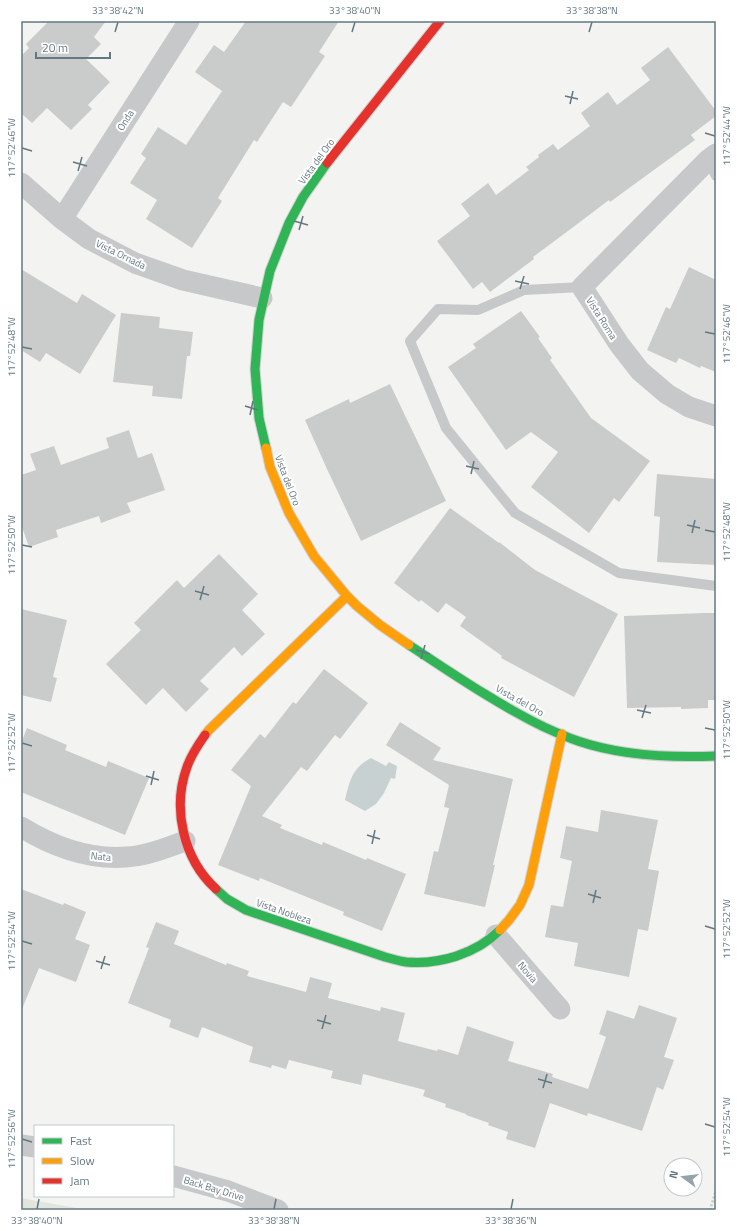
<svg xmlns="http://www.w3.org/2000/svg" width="737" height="1231" font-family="'Titillium Web',sans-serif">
<rect width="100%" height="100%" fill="#f3f3f1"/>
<path fill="#e2e5de" d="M21,1198L87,1210H21Z"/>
<path fill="#c7d1d2" d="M371,758L386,766L389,762L397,766L395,779L391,778L384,793L376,804L365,811L345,800C350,780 352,768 371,758Z"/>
<path fill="#cacccc" d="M49,21H106L94,37L101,44L86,59L110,82L88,105L92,109L71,130L47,108L32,123L21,113V56L29,48L26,44Z
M246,21H339L319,52L325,56L291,107L283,102L257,142L254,140L218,198L222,201L192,248L146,219L157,200L130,183L146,158L141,154L158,127L186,145L222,91L195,72L214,45L224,52Z
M668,47L716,111V116L691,135L695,140L610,202L609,200L572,228L533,257L534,259L490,292L482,282L473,289L437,241L470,216L461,204L488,183L496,195L529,170L526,167L539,157L538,155L553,144L558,150L590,126L581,113L608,92L617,105L650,80L641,68Z
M689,267L716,280V372L701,366L700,368L679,358L676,363L647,350L666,307L670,309Z
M21,269L77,303L82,294L116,315L80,374L46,353L40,362L21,350Z
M521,311L540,337L538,338L552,358L550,360L591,418L650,461L619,502L614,498L589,533L531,487L558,452L531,432L506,450L448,367L476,348L473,344Z
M121,313L160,317L159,328L193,332L190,356H187L182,399L152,396L153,386L113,382Z
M390,384L446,501L361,541L327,469L305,420L349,399L350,403Z
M129,430L138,458L152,453L165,490L127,503L131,512L101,523L99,516L56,530L58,537L29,547L21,524V475L36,470L30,454L54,446L61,465L109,448L106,438Z
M657,474L716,479V565L657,562L660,517L654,516Z
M450,508L499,543V542L535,570L618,614L574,697L501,658L502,656L460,626L466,617L446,603L438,613L421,600L419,602L394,583Z
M219,554L258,594L242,610L265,634L242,656L234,647L200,681L209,689L186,712L163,688L146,705L106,664L141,630L134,623L177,580L184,588Z
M21,609L67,620L53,677L57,678L51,702L21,695Z
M704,613H716V700H708V708L681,709V707L627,708L624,616Z
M324,669L368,703L340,739L335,735L307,771L301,767L262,816L282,825L280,828L322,845L323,842L366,860L367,858L406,874L382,931L343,915L344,912L260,878L259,881L218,865L251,786L231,770L260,734L265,738L293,702L296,704Z
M400,722L441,748L433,760L513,779L493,865H495L485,907L424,894L434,851L438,852L449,808L444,807L449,785L386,745Z
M27,728L67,745L65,750L106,767L108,761L149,778L125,835L21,792V743Z
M601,810L658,820L648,869L659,871L648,931L638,929L629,977L574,966L578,943L545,937L551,905L563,907L572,861L560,858L566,826L598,832Z
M21,889L63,905L64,903L86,912L75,939L90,945L76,982L39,968L22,1009H21Z
M156,922L179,931L174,944L226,965L227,963L249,971L247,976L306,992L310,977L332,983L328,998L380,1011L381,1007L405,1013L398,1041L437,1051L438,1049L458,1055L467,1026L514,1042L508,1061L553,1074L552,1077L588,1089L606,1037L599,1034L607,1010L634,1019L639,1005L677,1018L664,1057L674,1060L663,1090L657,1087L642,1131L588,1113L587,1116L550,1103L535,1148L506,1139L508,1132L488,1125L489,1123L466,1115V1114L445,1107L446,1104L423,1096L425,1090L363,1074L361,1085L331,1078L333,1071L289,1060L286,1069L272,1065L271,1068L249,1062L253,1047L202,1027L198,1038L169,1027L171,1020L128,1003L149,948L146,947Z"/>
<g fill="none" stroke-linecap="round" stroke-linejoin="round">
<defs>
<path id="fast" d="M266,448L259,418L255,369L259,320L270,271L289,223L303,197L327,163
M409,645C453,674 497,704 544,727C555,732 566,737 578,741C622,756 670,758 716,756
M216,889L227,899L246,910L385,957C392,959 399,961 406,962C439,965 476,954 500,930"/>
<path id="slow" d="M266,448L270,467L289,513L314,556L347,596L357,606L380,625L409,645
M205,735L209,730L347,596
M500,930L509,920L520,905L529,885L562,734"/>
<path id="jam" d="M327,163L440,21
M205,735C198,745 191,755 187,767C172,808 183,859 216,889"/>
</defs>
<use href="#fast" stroke="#cfd1d1" stroke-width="11"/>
<use href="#slow" stroke="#cfd1d1" stroke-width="11"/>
<use href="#jam" stroke="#cfd1d1" stroke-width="11"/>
<path stroke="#c5c6c6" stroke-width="2.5" stroke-dasharray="2 2" stroke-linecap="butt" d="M710,1210L716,1190"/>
<path stroke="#c7c8c9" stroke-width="10" d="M708,160L716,176
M582,287L524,290L478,310L438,309L410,341L446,428L515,513L619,573L716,586"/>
<path stroke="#c7c8c9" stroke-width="21" d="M716,154L708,160L582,287L619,344L640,371L667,394L689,407L716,416
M21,183L62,219L89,239L135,263L183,280L262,298
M62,219L189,21
M21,827C52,846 88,860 126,857C146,856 166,848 185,841
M496,935L560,1009
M21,1145L35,1147
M173,1176L228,1191L278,1210"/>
<use href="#fast" stroke="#30b455" stroke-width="9"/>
<use href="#slow" stroke="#ff9f0a" stroke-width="9"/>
<use href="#jam" stroke="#e5322d" stroke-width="9"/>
</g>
<path fill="none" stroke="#647881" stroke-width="1.5" d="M115,32L118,22M352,32L355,22M589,32L592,22M565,96L578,99M570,104L573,91M705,133L715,136M22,148L32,151M73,162L87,166M78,171L82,157M294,221L308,225M299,230L303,216M515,281L529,284M520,289L524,276M705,332L715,334M22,347L32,349M245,406L258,410M250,415L253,401M466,466L479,469M471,474L474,461M687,525L700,528M705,530L715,532M692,533L695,520M22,545L32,547M195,591L209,595M200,600L204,586M416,650L430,654M421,659L425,645M637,710L651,713M642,718L646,705M705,728L715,730M22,743L32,746M146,776L159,780M151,785L154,771M367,835L380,839M372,844L375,830M588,894L601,898M593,903L596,890M705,926L715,929M22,941L32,944M96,961L110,965M101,969L105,956M317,1020L331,1024M322,1029L326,1015M538,1079L552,1083M543,1088L547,1074M705,1124L715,1127M22,1139L32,1142M37,1209L39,1199M274,1209L276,1199M511,1209L513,1199"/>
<g text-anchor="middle" stroke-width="4" stroke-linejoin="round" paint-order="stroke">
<g font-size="10" fill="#647881" stroke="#fff">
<text transform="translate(125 120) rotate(-58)" y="4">Onda</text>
<text transform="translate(316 161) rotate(-54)" y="4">Vista del Oro</text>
<text transform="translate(121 254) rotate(26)" y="4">Vista Ornada</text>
<text transform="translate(602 318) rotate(58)" y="4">Vista Roma</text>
<text transform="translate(288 480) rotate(69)" y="4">Vista del Oro</text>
<text transform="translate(520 700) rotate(29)" y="4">Vista del Oro</text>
<text transform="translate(101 856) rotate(5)" y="4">Nata</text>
<text transform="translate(284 911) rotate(19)" y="4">Vista Nobleza</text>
<text transform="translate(528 972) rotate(49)" y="4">Novia</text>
<text transform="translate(214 1188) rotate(17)" y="4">Back Bay Drive</text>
</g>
</g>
<rect width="737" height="1231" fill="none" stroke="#ffffff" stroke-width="44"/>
<rect x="34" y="1125" width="140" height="72" fill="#ffffff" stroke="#c1c9cd"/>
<rect x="42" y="1138" width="20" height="6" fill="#30b455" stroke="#c1c9cd"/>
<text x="70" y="1145" font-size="12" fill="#647881">Fast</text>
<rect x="42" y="1158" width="20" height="6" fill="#ff9f0a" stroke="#c1c9cd"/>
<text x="70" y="1165" font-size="12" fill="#647881">Slow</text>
<rect x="42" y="1178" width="20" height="6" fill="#e5322d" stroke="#c1c9cd"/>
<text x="70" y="1185" font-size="12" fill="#647881">Jam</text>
<g transform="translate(683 1177) rotate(285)"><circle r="19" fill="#ffffff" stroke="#c1c9cd"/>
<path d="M0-3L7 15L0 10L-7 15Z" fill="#96a3a8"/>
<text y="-6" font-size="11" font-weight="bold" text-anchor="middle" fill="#647881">N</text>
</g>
<path d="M36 52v6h74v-6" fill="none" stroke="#647881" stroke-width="2"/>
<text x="42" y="52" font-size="12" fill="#647881" stroke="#ffffff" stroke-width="3" paint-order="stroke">20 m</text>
<rect x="22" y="22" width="693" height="1187" fill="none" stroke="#647881" stroke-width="1.5"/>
<g font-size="10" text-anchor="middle" fill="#647881">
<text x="118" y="14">33°38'42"N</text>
<text x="355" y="14">33°38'40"N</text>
<text x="592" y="14">33°38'38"N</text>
<text transform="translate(726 136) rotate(-90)" y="4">117°52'44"W</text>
<text transform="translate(11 148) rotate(-90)" y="4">117°52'46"W</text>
<text transform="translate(726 334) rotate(-90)" y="4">117°52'46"W</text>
<text transform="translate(11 347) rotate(-90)" y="4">117°52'48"W</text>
<text transform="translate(726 532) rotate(-90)" y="4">117°52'48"W</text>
<text transform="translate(11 545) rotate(-90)" y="4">117°52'50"W</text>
<text transform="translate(726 730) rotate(-90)" y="4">117°52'50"W</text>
<text transform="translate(11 743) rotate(-90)" y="4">117°52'52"W</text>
<text transform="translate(726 929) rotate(-90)" y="4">117°52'52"W</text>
<text transform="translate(11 941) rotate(-90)" y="4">117°52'54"W</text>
<text transform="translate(726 1127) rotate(-90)" y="4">117°52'54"W</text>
<text transform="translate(11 1139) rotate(-90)" y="4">117°52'56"W</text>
<text x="37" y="1224">33°38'40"N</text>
<text x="274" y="1224">33°38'38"N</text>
<text x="511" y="1224">33°38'36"N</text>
</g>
</svg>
